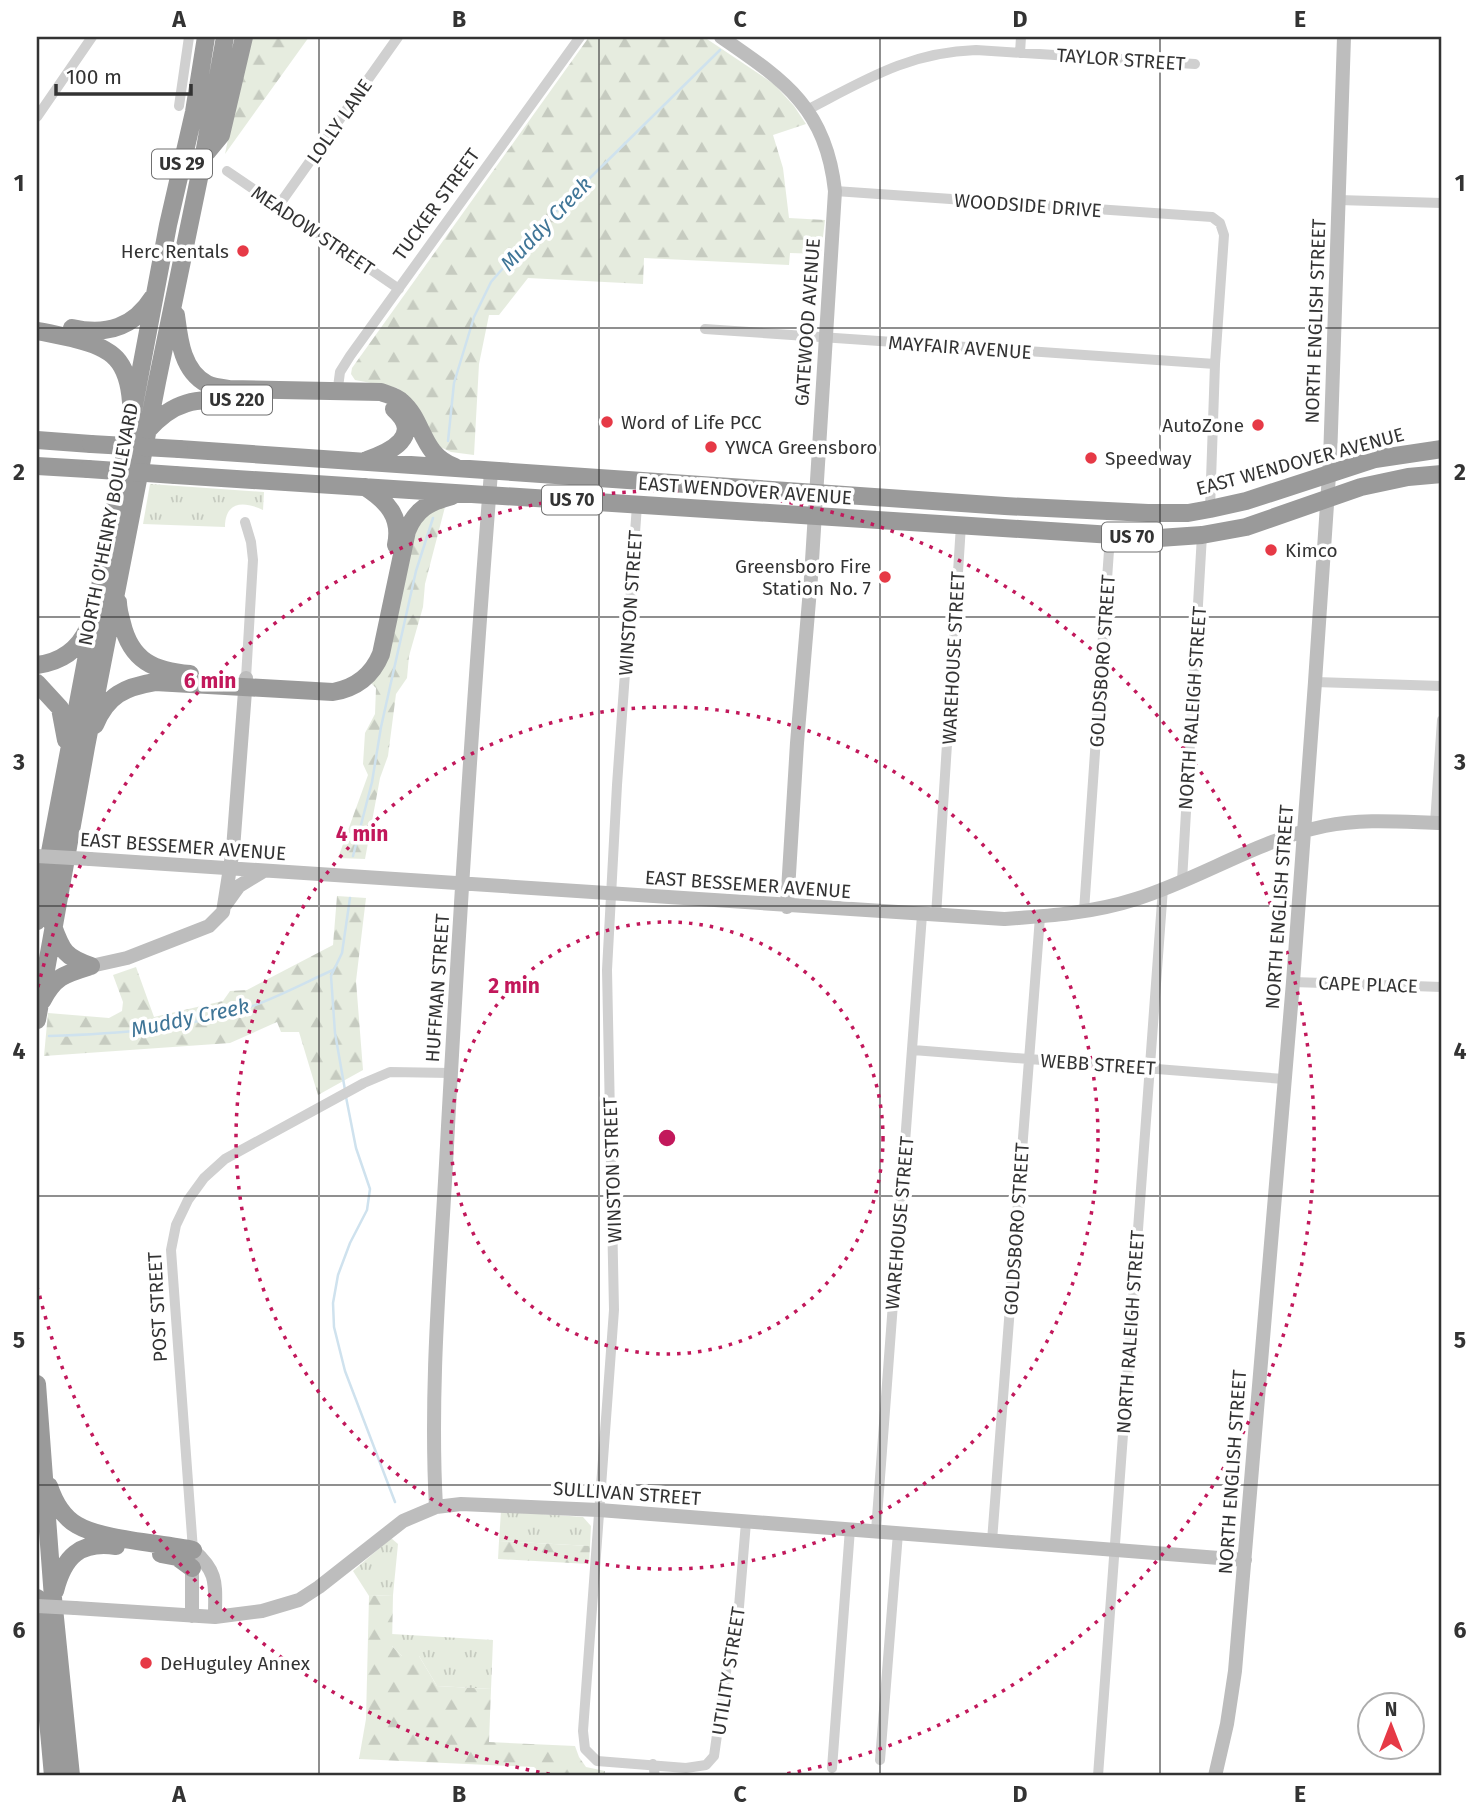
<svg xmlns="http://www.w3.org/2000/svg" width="1479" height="1813" font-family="'Fira Sans',sans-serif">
<defs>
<pattern id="grass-tufts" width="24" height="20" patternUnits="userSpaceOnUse" patternTransform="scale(1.75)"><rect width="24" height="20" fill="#e6ecdf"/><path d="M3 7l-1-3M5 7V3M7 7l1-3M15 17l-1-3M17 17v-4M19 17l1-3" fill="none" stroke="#c6cbc0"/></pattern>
<pattern id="forest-firs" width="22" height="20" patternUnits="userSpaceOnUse" patternTransform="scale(1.75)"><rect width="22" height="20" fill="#e6ecdf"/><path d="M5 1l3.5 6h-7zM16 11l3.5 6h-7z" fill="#c6cbc0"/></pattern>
</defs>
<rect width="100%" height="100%" fill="#fff"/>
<path fill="url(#grass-tufts)" d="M150,484L264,492L263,510C244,501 225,501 225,527L143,524Z
M501,1511L583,1517L591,1526L590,1546L499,1541Z
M391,1538L398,1544L393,1595L369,1596L353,1571Z
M392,1634L493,1640L491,1689L437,1686L419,1656H402L392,1646Z"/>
<path fill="url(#forest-firs)" d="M249,37H309L225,154Z
M589,37H704L774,84L794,106L806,124L773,135L783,168L789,218L825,220L821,254L790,253L789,265L644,258L643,284L528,278L499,315H489L479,364L474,455L451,452L436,445L411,399L397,388L355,380L351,374L352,368Z
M445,507L425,584L423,607L409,656L407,678L396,694L388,756L380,778L365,859L338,858L368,775L363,764L365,733L375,714L376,688L370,682L413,528L427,513Z
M337,896L366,898L356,981L363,1070L318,1095L299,1032H281L277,1022L230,1043L44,1056L48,1013L109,1018L122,1011L123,1002L113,975L136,967L154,1017L223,1001L230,991L247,990L333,945Z
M499,1541L590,1546L589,1564L498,1559Z
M393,1595L392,1646L402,1656H419L437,1686L491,1689L489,1742L575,1746L579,1757L586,1767L605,1771V1776H544L534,1767L359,1759L366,1719L369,1596Z"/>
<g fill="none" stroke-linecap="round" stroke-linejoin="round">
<path stroke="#cfe2ee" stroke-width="2.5" d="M448,441L454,383L474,317L491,282L532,235L720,50
M353,856L372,782L381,727L416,571L433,518
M49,1036C115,1034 187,1029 250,1007C278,997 306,982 333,970
M345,1090L335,1033L331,976L342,953L350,898
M346,1097L356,1148L370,1189L367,1210L350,1243L338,1275L333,1303L334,1327L345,1371L395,1502"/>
<path stroke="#d0d0d0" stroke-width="10" d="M1020,53L1021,37
M179,106L189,37
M807,110C865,80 909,52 976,50L1195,64
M37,117L92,37
M227,171L399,289
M835,191L1212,217L1220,223L1224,235L1215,364L1210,509
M1338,200L1442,203
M279,205L398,37
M705,329L1215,364
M337,395L340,372L350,356L580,37
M637,505L617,785L607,970L614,1310L583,1731L585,1749L597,1761L686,1768L706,1765L714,1756L727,1665L736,1643L746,1522
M245,522L251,542L253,560L246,678
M1315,682L1442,686
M1435,823L1442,720
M1182,881L1202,535
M1084,911L1110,536
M936,916L961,525
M1293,982L1442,987
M913,1050L1284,1079
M876,1531L922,915
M992,1541L1040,917
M193,1550L171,1250L176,1225L188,1200L204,1178L225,1159L364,1083L390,1072L451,1073
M880,1760L898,1533
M653,1764L655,1776
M832,1768L850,1529
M1098,1776L1163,888"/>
<path stroke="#bdbdbd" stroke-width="14" d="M721,37C785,81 826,108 835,191L811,577L797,743L787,907
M90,859L1004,919C1048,916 1093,913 1136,899C1200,879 1258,840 1325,826C1363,818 1404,822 1442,823
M226,904L239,886L262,872
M91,966L127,958L209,926L223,912L233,849L246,678
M436,1507C429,1381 442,1252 448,1126C460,908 474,690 491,472
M193,1550C219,1573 215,1584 215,1617
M75,1608L215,1617L262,1611L299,1600L319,1587L403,1521L436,1507L461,1504L599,1510L1245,1560
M192,1616V1558
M1215,1776L1227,1724L1235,1671L1293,982L1315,682L1330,460L1344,37"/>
<path stroke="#9a9a9a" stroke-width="18" d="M207,152L221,135L244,37
M176,315C179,339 182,371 207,384C213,387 222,388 229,389L381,392C388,395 396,396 402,402C424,421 421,455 455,467
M72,328C107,336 134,327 153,297
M37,331C50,333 62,336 75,339C113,348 128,361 131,402
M147,431C178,395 202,400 245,400
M37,440L91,444
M179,449L1005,506L1148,513H1188L1210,509L1246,501L1375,459L1442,449
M367,460C390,452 424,436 394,409
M37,466L88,469
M175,475L1159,538L1202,535L1246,527L1361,487L1408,477L1442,474
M365,487C387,501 402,517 396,545
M118,602C118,609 120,616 122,623C131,661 154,671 190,674
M37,665C60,662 78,651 88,628
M37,683L60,708L66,740
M95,725C107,695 125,687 155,682L333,692C356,688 372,676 381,654L407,531C416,509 429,502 452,496
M37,921L168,225L194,112L206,37
M53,926C62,951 65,957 91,966
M42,1001C55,976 65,974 91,966
M37,1020L86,747L157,382L204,154L225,37
M37,1384L53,1598L71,1776
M49,1486C54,1501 63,1517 77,1525C102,1540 161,1543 193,1550
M161,1554L177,1557L192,1568
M55,1591C64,1556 80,1541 116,1546
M37,1598L53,1776"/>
<path stroke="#bdbdbd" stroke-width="14" d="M37,856L90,859
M37,1606L75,1608"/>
<path stroke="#9a9a9a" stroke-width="18" d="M91,444L179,449
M88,469L175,475"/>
</g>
<path fill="none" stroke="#333" stroke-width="2" stroke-opacity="0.55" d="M319,37V1776M599,37V1776M880,37V1776M1160,37V1776M37,328H1442M37,617H1442M37,906H1442M37,1196H1442M37,1485H1442"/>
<g fill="none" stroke="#c2185b" stroke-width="3.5" stroke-dasharray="3.5 7">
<circle cx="667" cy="1138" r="216"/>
<circle cx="667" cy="1138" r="431"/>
<path d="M560 1776A647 647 0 0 1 38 1289M38 987A647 647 0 1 1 774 1776"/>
</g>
<g fill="#e63946" stroke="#fff" stroke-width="2.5">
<circle cx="243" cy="251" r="7"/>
<circle cx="607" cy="422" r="7"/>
<circle cx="1258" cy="425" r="7"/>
<circle cx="711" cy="447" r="7"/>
<circle cx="1091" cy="458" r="7"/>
<circle cx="1271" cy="550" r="7"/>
<circle cx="885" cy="577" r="7"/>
<circle cx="146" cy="1663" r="7"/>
</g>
<g text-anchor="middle" stroke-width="7" stroke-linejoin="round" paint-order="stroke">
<g fill="#fff" stroke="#707070" stroke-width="2">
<rect x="152" y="149.5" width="60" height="29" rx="5"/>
<rect x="202" y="385.5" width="70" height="29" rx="5"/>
<rect x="542" y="485.5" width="60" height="29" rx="5"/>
<rect x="1102" y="522.5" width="60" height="29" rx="5"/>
</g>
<g font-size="18" font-weight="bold" fill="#333">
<text x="182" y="170">US 29</text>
<text x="237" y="406">US 220</text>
<text x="572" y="506">US 70</text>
<text x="1132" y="543">US 70</text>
</g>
<g font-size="19" fill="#333" stroke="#fff">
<text transform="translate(1121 59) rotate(4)" y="7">TAYLOR STREET</text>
<text transform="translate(339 121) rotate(-55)" y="7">LOLLY LANE</text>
<text transform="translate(436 204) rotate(-54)" y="7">TUCKER STREET</text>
<text transform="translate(1028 205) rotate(4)" y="7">WOODSIDE DRIVE</text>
<text transform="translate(313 230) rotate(34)" y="7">MEADOW STREET</text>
<text transform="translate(1315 321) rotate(-88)" y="7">NORTH ENGLISH STREET</text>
<text transform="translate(807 322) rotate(-86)" y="7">GATEWOOD AVENUE</text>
<text transform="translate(960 347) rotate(4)" y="7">MAYFAIR AVENUE</text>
<text transform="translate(1300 461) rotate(-15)" y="7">EAST WENDOVER AVENUE</text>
<text transform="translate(745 490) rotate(4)" y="7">EAST WENDOVER AVENUE</text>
<text transform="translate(108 524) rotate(-79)" y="7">NORTH O'HENRY BOULEVARD</text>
<text transform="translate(630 603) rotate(-86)" y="7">WINSTON STREET</text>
<text transform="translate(953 658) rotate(-87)" y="7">WAREHOUSE STREET</text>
<text transform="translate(1102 661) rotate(-86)" y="7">GOLDSBORO STREET</text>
<text transform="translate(1192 708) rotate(-86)" y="7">NORTH RALEIGH STREET</text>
<text transform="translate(183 846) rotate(4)" y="7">EAST BESSEMER AVENUE</text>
<text transform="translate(748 884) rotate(4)" y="7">EAST BESSEMER AVENUE</text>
<text transform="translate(1279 907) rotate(-86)" y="7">NORTH ENGLISH STREET</text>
<text transform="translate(1368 984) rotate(2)" y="7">CAPE PLACE</text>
<text transform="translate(437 988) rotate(-86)" y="7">HUFFMAN STREET</text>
<text transform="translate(1098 1064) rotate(4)" y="7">WEBB STREET</text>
<text transform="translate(612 1170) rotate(-92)" y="7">WINSTON STREET</text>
<text transform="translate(899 1223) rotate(-85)" y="7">WAREHOUSE STREET</text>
<text transform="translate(1016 1229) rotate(-86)" y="7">GOLDSBORO STREET</text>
<text transform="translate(157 1307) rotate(-93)" y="7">POST STREET</text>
<text transform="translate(1130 1332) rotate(-86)" y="7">NORTH RALEIGH STREET</text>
<text transform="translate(1232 1472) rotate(-86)" y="7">NORTH ENGLISH STREET</text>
<text transform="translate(627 1493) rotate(4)" y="7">SULLIVAN STREET</text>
<text transform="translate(728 1671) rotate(-81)" y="7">UTILITY STREET</text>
</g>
<g font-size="19" fill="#333" stroke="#fff" text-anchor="start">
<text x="229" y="258" text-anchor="end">Herc Rentals</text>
<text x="621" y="429">Word of Life PCC</text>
<text x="1244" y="432" text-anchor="end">AutoZone</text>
<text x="725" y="454">YWCA Greensboro</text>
<text x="1105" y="465">Speedway</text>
<text x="1285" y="557">Kimco</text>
<text x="871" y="573" text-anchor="end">Greensboro Fire<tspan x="871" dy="22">Station No. 7</tspan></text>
<text x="160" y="1670">DeHuguley Annex</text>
</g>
<g font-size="21" font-style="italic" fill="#3f7597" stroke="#fff">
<text transform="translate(546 224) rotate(-46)" y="7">Muddy Creek</text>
<text transform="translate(190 1018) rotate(-12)" y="7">Muddy Creek</text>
</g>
</g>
<circle cx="667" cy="1138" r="10" fill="#c2185b" stroke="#fff" stroke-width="3.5"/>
<g font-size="21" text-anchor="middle" font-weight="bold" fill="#c2185b" stroke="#fff" stroke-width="7" stroke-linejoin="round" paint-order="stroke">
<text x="210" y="688">6 min</text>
<text x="362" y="841">4 min</text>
<text x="514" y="993">2 min</text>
</g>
<rect width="1479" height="1813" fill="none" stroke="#ffffff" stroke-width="77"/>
<g transform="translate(1391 1726)"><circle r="33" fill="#ffffff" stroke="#adadad" stroke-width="2"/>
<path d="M0-5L12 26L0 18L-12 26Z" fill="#e63946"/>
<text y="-10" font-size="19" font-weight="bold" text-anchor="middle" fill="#333333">N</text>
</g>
<path d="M56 84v10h135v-10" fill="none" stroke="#333333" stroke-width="3.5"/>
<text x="66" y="84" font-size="21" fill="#333333" stroke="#ffffff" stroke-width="5" paint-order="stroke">100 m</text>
<rect x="38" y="38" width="1402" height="1736" fill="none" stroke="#333" stroke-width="2.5"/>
<g font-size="23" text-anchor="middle" font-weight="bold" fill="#333">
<text x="179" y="27">A</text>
<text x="459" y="27">B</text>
<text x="740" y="27">C</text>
<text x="1020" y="27">D</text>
<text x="1300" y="27">E</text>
<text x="19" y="191">1</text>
<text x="1460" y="191">1</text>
<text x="19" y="480">2</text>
<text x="1460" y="480">2</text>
<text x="19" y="770">3</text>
<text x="1460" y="770">3</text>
<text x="19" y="1059">4</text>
<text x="1460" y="1059">4</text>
<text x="19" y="1348">5</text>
<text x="1460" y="1348">5</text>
<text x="19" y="1638">6</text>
<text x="1460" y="1638">6</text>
<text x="179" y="1802">A</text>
<text x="459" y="1802">B</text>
<text x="740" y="1802">C</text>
<text x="1020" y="1802">D</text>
<text x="1300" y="1802">E</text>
</g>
</svg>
